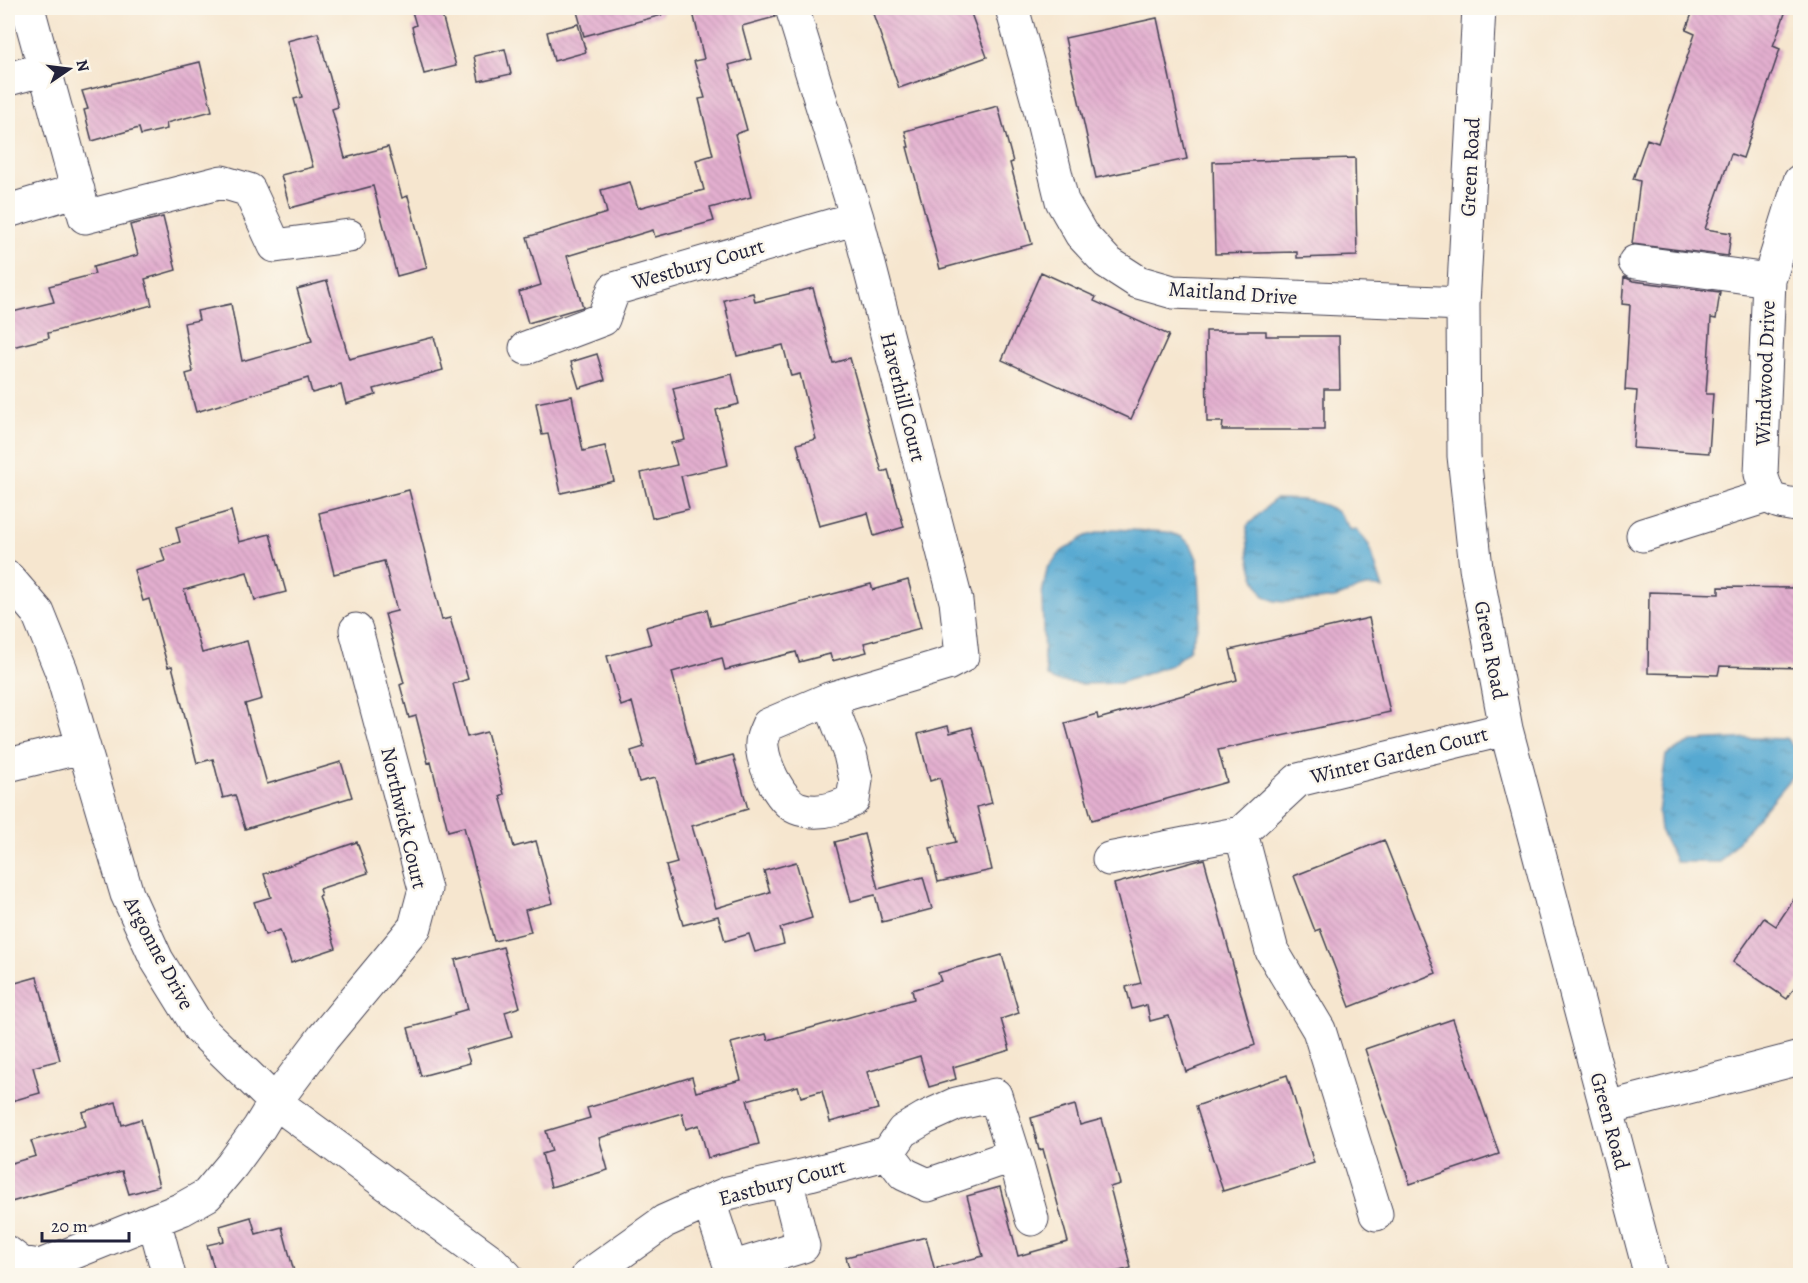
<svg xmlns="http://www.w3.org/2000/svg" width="1808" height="1283" font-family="Alegreya,serif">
<defs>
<pattern id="water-ripples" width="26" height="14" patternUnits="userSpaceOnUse" patternTransform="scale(1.5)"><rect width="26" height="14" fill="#56a9d1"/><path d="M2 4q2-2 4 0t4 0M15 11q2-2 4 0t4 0" fill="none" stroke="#4789ab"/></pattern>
<pattern id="building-back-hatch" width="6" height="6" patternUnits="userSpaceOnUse" patternTransform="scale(1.5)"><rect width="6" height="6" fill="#e3afcf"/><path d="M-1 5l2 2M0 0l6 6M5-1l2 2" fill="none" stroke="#c296b3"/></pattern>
</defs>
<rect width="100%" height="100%" fill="#fbf7ec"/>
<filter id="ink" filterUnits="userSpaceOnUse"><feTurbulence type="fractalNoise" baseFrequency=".0167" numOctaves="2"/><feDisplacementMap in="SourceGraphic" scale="12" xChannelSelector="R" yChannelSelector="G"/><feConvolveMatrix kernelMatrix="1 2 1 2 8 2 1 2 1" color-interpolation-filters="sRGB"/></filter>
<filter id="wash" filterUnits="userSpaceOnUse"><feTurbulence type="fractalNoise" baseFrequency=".008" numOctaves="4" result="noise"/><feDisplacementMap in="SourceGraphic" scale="24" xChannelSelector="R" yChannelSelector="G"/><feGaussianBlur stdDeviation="1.35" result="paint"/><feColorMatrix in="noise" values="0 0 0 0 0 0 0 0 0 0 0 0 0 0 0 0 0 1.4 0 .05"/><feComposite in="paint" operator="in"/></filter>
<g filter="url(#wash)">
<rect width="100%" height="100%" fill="#f6e6cf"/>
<path fill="url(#water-ripples)" stroke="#3c6686" stroke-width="1.5" d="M1275,499C1295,499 1317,499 1336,511C1342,515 1346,524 1351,530L1356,529L1369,545L1383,589C1364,581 1352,594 1334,598C1324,600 1285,603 1276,601C1272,600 1267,597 1263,595C1250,571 1247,553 1247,526Z
M1113,529L1167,532L1182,537L1191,545L1198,561L1201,610L1197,628L1189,650L1171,665L1120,683L1082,684L1054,681L1047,676L1044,660L1042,594L1047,569L1062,551L1086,536Z
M1752,738L1787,739L1799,755L1793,775L1720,862H1676L1660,830L1658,813L1666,755L1694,741Z"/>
<g id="blocks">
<path fill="url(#building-back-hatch)" d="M411,8H440L456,66L424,74L412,27L416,25Z
M576,8H661L662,15L584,36Z
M692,8H774L775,17L742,26L751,59L729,65L747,130L735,134L751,197L710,208L714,221L655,237L653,230L567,256L583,307L528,323L519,292L541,285L527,237L607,213L601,190L630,182L638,208L704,190L696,160L713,155L699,99L705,98L694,61L704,59Z
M871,8H925L928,16L954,8H969L987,57L899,88Z
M1694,8H1787L1773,46L1780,49L1743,158L1731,154L1705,229L1731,233L1728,256L1632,244L1640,181L1633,179L1647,139L1658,143L1695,34L1686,30Z
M1157,18L1187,159L1096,178L1065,38Z
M578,24L586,52L554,61L547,32Z
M318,33L338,107L332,109L345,158L388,147L402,198L408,196L427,268L397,276L373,186L290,208L281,175L313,167L294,99L302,97L287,41Z
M505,49L511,74L479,81L474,56Z
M200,62L212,111L166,123L167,129L141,135L139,128L92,141L84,110L88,109L82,91Z
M998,106L1013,162L1010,163L1032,244L940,269L907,147H909L905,131Z
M1355,158L1357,256L1297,258V252L1215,254L1213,162Z
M163,217L176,270L145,279L152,305L48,333L49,338L8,348V313L54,302L49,286L95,274L93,267L138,255L130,225Z
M1041,272L1096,297L1094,301L1169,335L1131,419L1002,360Z
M1624,277L1633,281L1720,292L1716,319L1711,318L1706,394H1713L1709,453L1633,448L1637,391L1625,390L1630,305L1622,304Z
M327,281L349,359L434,337L443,370L374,389L376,395L346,404L341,385L312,393L308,378L196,412L186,374L193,372L184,323L199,320L197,311L231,304L242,361L312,341L297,289Z
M813,288L833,363L850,358L882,472L888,470L904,527L874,536L868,513L819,526L797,444L816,439L800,374L791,376L783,345L737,356L724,300L753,293L755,302Z
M1206,331H1266V336H1339L1340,389H1324V430H1222L1223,422H1207Z
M597,354L605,380L579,388L571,362Z
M732,374L739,404L716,410L728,465L681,476L689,509L652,518L641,473L677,465L671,443L685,440L673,388Z
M572,396L583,451L605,446L614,481L561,493L548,434L542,435L536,403Z
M409,490L442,620L450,618L468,679L453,684L467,737L487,732L504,794L500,796L514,847L536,841L553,903L525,910L531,932L494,941L464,827L448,831L431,762L428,763L416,716L409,718L400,685L404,683L385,614L397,611L384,561L334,574L319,513Z
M231,511L239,542L270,534L286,592L255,600L247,572L184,590L202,653L247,641L262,699L245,704L267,784L341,762L352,797L245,829L235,795L223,798L213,759L197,763L172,666L168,667L149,599L143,601L134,570L165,561L161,548L180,542L176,527Z
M908,580L921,628L864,643L867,652L832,661L830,654L799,662L796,652L725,670L722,658L672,672L696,765L733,755L748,809L692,826L716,908L770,892L764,871L796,862L812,918L780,928L784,944L755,952L749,934L725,941L718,916L683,925L666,866L677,863L655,778L639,782L631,751L644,747L632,702L621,706L607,656L651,644L646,627L707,610L711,626L871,584L873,590Z
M1719,587L1800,588V668L1720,666L1718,675L1648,673L1649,592L1719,594Z
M1369,618L1390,712L1218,750L1227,782L1092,820L1065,723L1097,714L1098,719L1237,680L1230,650Z
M948,726L950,733L972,727L992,803L977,807L992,870L938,882L930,848L956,842L940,778L930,781L918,734Z
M864,834L878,889L923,877L932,909L882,922L875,895L851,901L835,842Z
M1384,840L1436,973L1350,1007L1320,929L1315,931L1294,876Z
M357,842L368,873L319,889L321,895L319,896L336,948L291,963L280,930L265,935L254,902L271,897L264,874Z
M1204,859L1255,1045L1186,1072L1169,1016L1150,1021L1147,1005L1132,1009L1126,987L1141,983L1114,884Z
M1800,890V979L1787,999L1733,962L1764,918L1776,926Z
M503,947L520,1007L505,1012L512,1037L466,1050L470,1063L421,1076L408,1028L455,1015L454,1013L468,1009L455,960Z
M1002,955L1019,1013L1001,1019L1010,1050L953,1067L956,1079L929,1087L920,1056L867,1072L878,1109L830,1122L822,1091L801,1097L798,1086L747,1100L759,1144L708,1158L699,1125L686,1129L682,1113L599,1138L608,1170L551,1187L542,1154L552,1151L546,1131L590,1118L587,1108L692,1077L696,1092L741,1080L731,1043L766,1034L768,1040L914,999L912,990L941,981L938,973Z
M37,977L60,1060L33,1067L40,1093L8,1102V985Z
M1453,1019L1499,1154L1410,1184L1365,1049Z
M1287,1075L1314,1163L1223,1191L1196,1106Z
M116,1102L122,1125L141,1119L159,1186L129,1194L122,1171L11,1202L8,1189V1164L36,1156L31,1141L86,1126L82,1112Z
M1075,1105L1080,1125L1102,1119L1120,1184L1110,1187L1131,1268L1104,1275H938L937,1268L983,1256L967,1196L1000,1187L1018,1256L1068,1242L1043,1149L1039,1150L1031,1118Z
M251,1217L256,1234L282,1227L295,1275H216L207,1245L224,1241L220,1226Z
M926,1237L936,1275H851L846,1257Z"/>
</g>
</g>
<g filter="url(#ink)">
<use href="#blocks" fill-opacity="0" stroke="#423f51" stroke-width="1.5"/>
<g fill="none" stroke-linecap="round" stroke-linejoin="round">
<defs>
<path id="minor" d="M28,8L85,217L222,182L249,190L275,246L349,236
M792,8L857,218L956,601L962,656L947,664L829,699L768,725C765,732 761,740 762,747C764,766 781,804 800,809C819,815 837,809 853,800L856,780L850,754L829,699
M1012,8L1039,105L1062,201L1081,234L1107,262L1138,282L1173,292L1463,304
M1479,8L1463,304L1464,456L1476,568L1506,729L1651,1276
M8,79L45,69
M1800,181L1769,280L1761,474C1770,504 1771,500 1800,506
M8,211L78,190
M1635,262L1769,280
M526,348L603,319L614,289L857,218
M1643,535L1767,496
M8,578L38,613L61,670L127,894L157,960L199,1028L275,1102L490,1260L506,1276
M8,765L82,747
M1241,833L1272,951L1319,1030L1376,1214
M1109,859L1241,833L1298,780L1506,729
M1607,1108L1800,1058
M1014,1155L1032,1219
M709,1202L731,1268L803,1246L786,1180
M154,1220L169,1276
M8,1253L21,1263L40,1266L182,1209L207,1195L232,1165L259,1128L275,1102L323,1038L415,927L425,889L356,630
M588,1276L665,1221L728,1193L810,1174L888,1153L903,1131L925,1118L956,1104L995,1095L1014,1155L928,1185L904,1174L888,1153"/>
</defs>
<use href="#minor" stroke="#423f51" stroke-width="35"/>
<use href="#minor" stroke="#fff" stroke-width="33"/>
</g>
</g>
<g text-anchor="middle" stroke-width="5" stroke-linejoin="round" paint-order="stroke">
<g font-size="21" fill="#22223b" stroke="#fbf7ec">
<text transform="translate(1470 167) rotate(-87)" y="7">Green Road</text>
<text transform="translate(698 264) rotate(-16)" y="7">Westbury Court</text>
<text transform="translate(1233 293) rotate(4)" y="7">Maitland Drive</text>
<text transform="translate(1765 373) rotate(-88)" y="7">Windwood Drive</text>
<text transform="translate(903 397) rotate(76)" y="7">Haverhill Court</text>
<text transform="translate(1491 650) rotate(79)" y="7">Green Road</text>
<text transform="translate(1399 755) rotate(-14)" y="7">Winter Garden Court</text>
<text transform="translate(404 818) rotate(77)" y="7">Northwick Court</text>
<text transform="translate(159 953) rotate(62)" y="7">Argonne Drive</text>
<text transform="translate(1610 1121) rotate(75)" y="7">Green Road</text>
<text transform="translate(782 1182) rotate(-15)" y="7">Eastbury Court</text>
</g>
</g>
<rect width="1808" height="1283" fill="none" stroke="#fbf7ec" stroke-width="30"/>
<g transform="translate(69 69) rotate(76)" stroke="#fbf7ec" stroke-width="4.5" paint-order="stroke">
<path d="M0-4.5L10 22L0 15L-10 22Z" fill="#22223b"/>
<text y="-9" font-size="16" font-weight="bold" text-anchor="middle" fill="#22223b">N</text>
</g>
<path d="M42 1232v9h87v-9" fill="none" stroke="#22223b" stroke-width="3"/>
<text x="51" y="1232" font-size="18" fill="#22223b" stroke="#fbf7ec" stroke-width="4.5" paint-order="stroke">20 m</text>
</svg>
